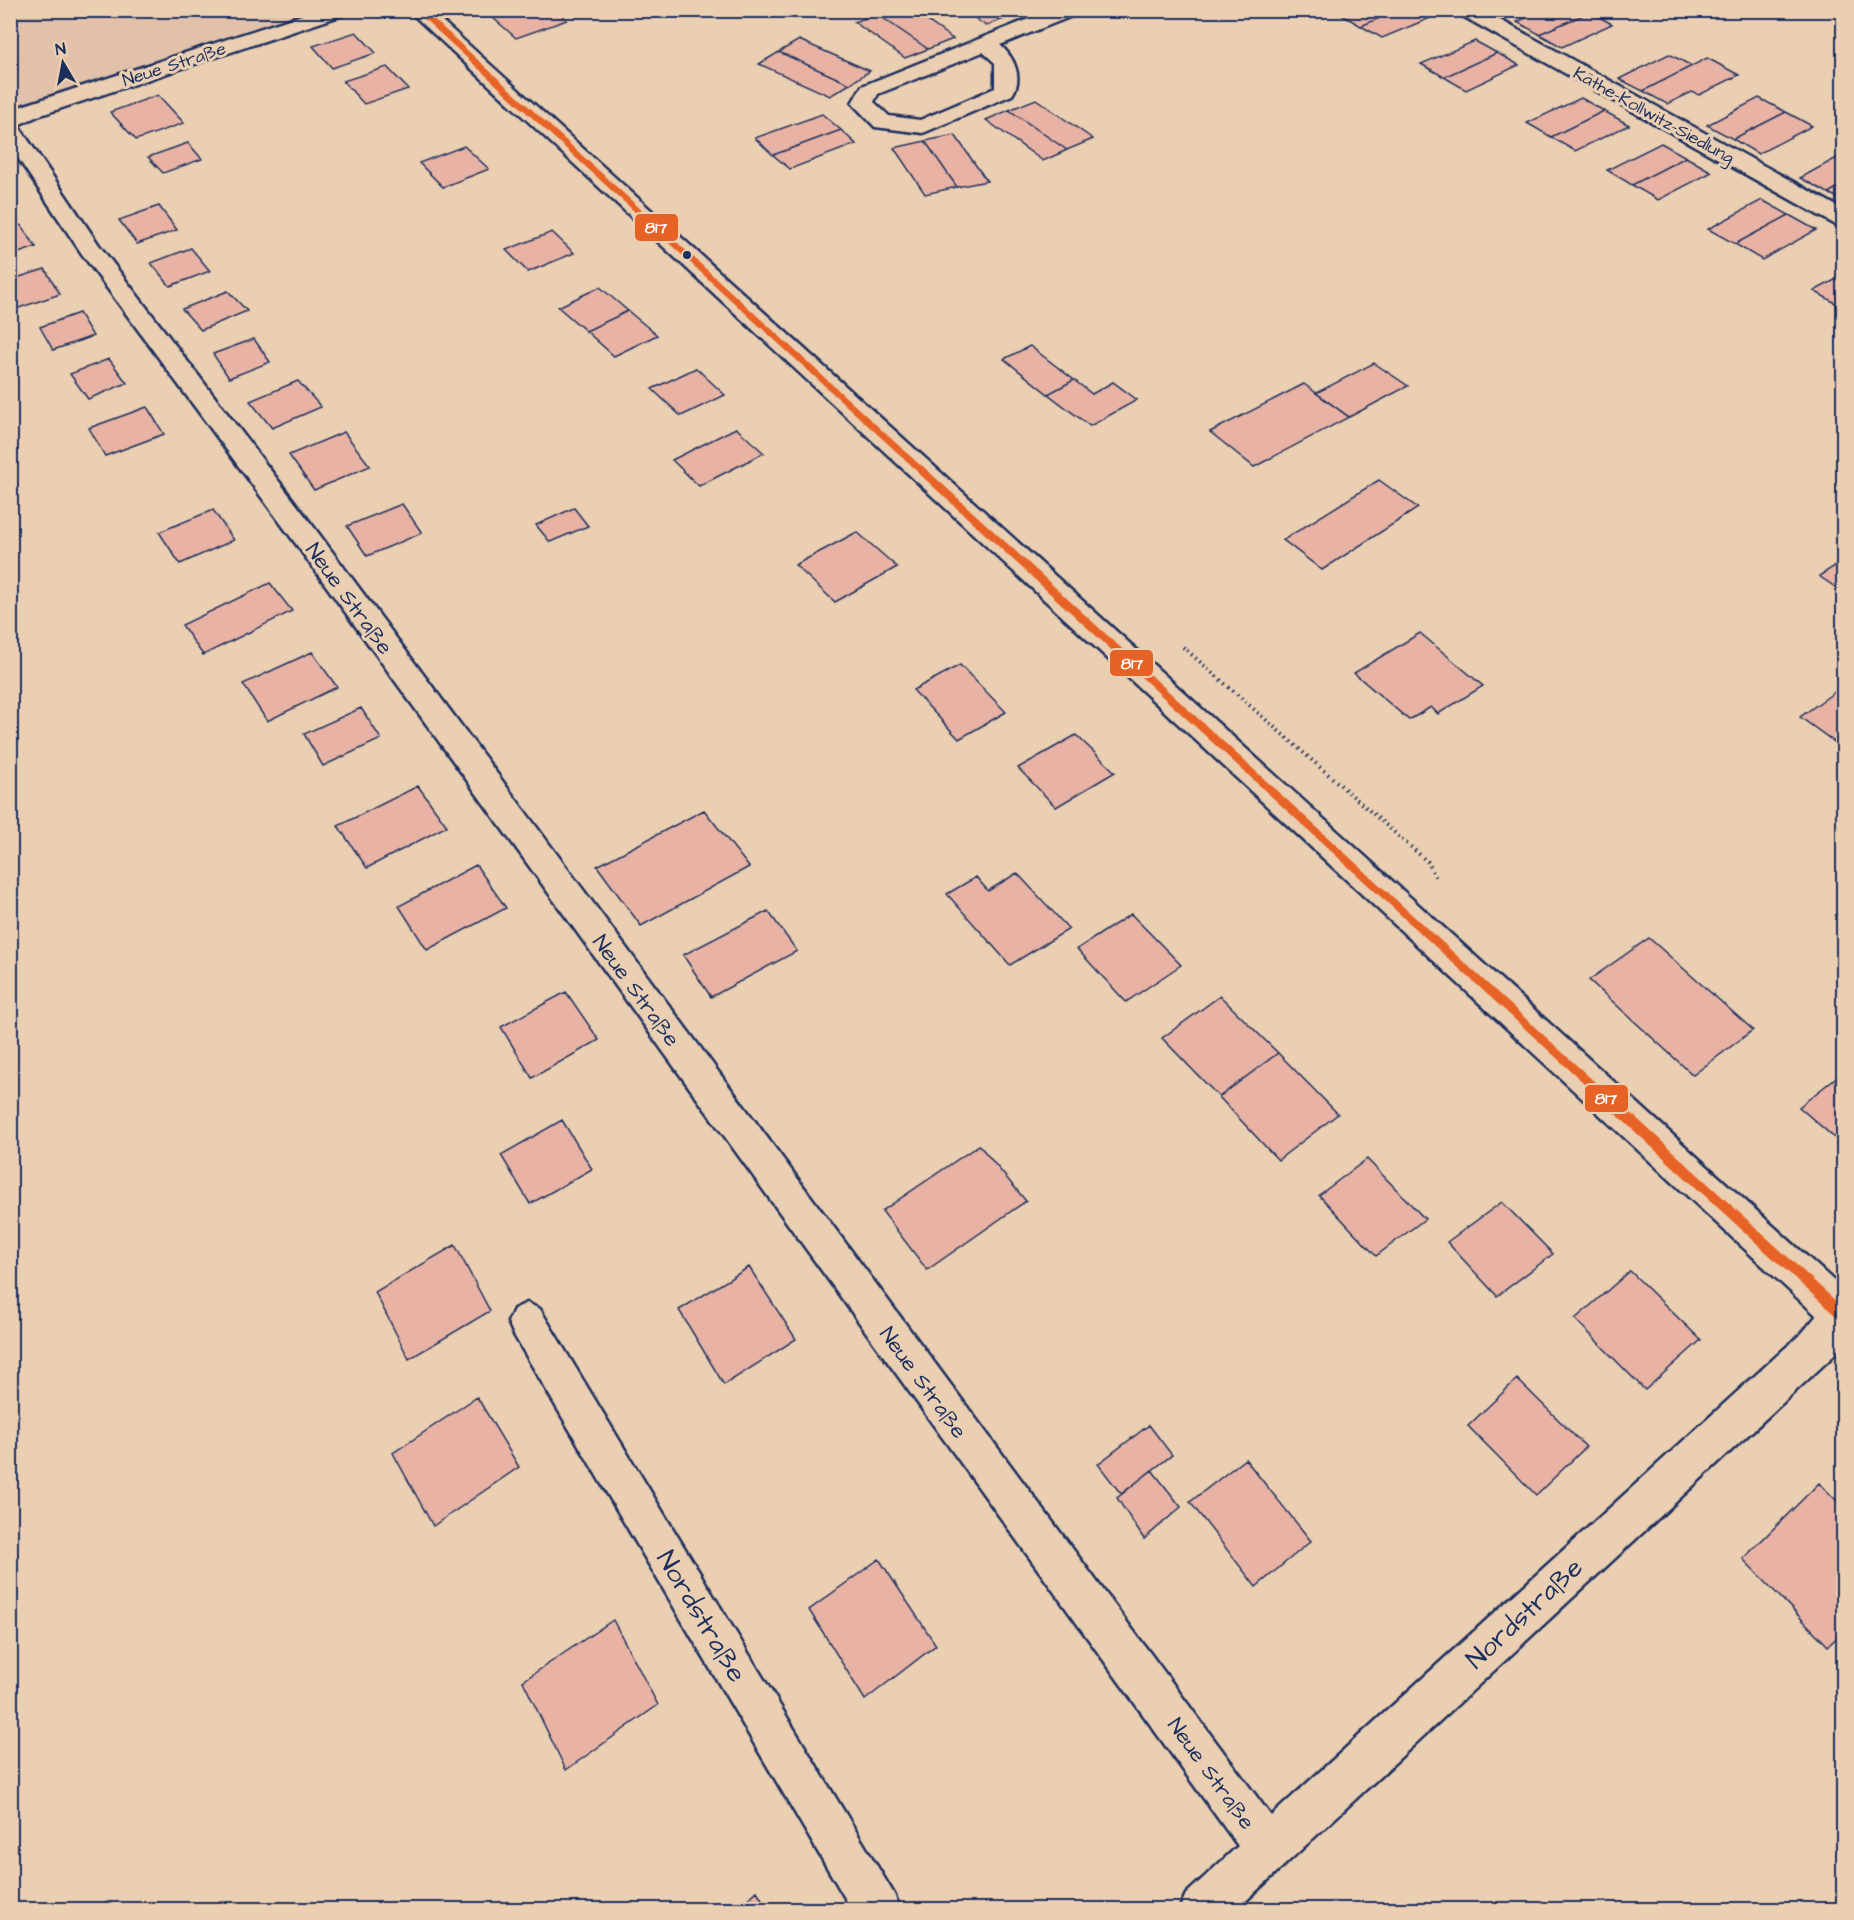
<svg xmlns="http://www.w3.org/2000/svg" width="1854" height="1920" font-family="'Architects Daughter',sans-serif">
<rect width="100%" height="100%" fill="#ebcfb2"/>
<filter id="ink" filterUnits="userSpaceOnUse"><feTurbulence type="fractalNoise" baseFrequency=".0167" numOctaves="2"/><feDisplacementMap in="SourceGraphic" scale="12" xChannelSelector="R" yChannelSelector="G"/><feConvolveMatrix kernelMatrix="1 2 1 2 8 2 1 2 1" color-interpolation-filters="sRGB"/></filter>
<g filter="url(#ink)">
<path fill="#e2c1ab" d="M10,11L11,10L310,11L11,108Z"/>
<path fill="#e8b3a4" stroke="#1b2f5e" stroke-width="1.5" d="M484,10H556L567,20L516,38Z
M886,10H912L953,39L928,49L877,14Z
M963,10H998L1009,17L986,26Z
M998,10H1026L1009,17Z
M1349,10H1398L1361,26L1340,14Z
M1398,10H1426L1435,16L1382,38L1361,26Z
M1543,10H1588L1590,12L1539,34L1517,22Z
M1590,12L1612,24L1562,47L1539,34Z
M877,14L928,49L905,58L854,22Z
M356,32L376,53L332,68L313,46Z
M799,40L870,71L850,84L779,52Z
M1475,41L1497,53L1444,77L1421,64Z
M779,52L850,84L830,96L759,64Z
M1497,53L1519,65L1466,90L1444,77Z
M1669,54L1692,66L1643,91L1619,79Z
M1707,58L1739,75L1699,95L1692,92L1667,104L1643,91Z
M387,67L408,89L364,104L343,81Z
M158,95L184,123L136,140L110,112Z
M1581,98L1604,111L1551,137L1527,123Z
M1759,98L1786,112L1733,139L1707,125Z
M1036,99L1060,116L1093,139L1067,150L1009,110Z
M1009,110L1067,150L1043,161L986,120Z
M1604,111L1629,125L1575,151L1551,137Z
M1786,112L1812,126L1758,154L1733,139Z
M822,114L841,130L773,155L755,138Z
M841,130L856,144L790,169L773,155Z
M955,135L970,157L987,181L957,187L925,141Z
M925,141L957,187L925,194L894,148Z
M188,143L202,159L163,173L148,157Z
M1661,143L1686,157L1632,185L1607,170Z
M464,146L489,169L443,187L419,163Z
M1844,154V184L1828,193L1800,178Z
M1686,157L1712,172L1658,200L1632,185Z
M1844,184V201L1828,193Z
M1762,200L1789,215L1735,244L1708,229Z
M159,206L177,230L137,244L119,220Z
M1789,215L1816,230L1762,260L1735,244Z
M21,225L36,247L10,256V229Z
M552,232L574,253L528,272L506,250Z
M191,248L210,271L170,286L151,263Z
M45,269L60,294L10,311V280Z
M1844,275V308L1814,291Z
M600,287L628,311L586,331L558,307Z
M228,291L247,311L201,330L182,309Z
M628,311L657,335L614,356L586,331Z
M79,313L93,336L53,350L40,327Z
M254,339L270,362L229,378L213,354Z
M1030,346L1074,380L1048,394L1004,359Z
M109,359L127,383L88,399L70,374Z
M1374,363L1408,386L1349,417L1316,393Z
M696,368L725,395L681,416L652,389Z
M1074,380L1092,394L1113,382L1137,400L1090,426L1048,394Z
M298,381L321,407L272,428L250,401Z
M1304,384L1349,417L1254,467L1210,432Z
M147,407L164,434L105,456L89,428Z
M736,428L764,453L699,486L672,460Z
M344,432L370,466L314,490L289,455Z
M1379,480L1418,508L1322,570L1283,540Z
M402,504L422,533L367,556L347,526Z
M574,508L588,526L550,542L536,525Z
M213,510L234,540L180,564L159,532Z
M857,532L897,567L835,602L795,565Z
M1844,560V593L1819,576Z
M270,583L292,611L203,655L182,625Z
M1420,633L1483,686L1438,714L1431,707L1409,720L1354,673Z
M312,652L337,687L267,721L243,684Z
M960,665L1006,712L959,739L913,690Z
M1840,688L1844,690V749L1800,717Z
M361,708L381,739L323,766L304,734Z
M1076,735L1115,772L1056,807L1018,768Z
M418,786L447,826L367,868L338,826Z
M704,810L749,867L641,926L597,866Z
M476,865L506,908L427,950L399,906Z
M1017,873L1069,929L1010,965L947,894L976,877L988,891Z
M768,911L797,951L711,997L683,955Z
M1131,914L1181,965L1126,1002L1077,949Z
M1649,938L1753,1030L1693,1075L1589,980Z
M566,992L599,1040L532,1078L501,1027Z
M1220,996L1278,1053L1219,1097L1162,1038Z
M1278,1053L1338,1114L1278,1160L1219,1097Z
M1844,1071V1146L1799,1107Z
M562,1120L592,1169L530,1204L501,1155Z
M979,1145L1026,1201L927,1270L882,1211Z
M1367,1159L1425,1219L1376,1256L1319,1195Z
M1502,1202L1553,1254L1497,1296L1447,1242Z
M455,1245L490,1311L409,1359L375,1292Z
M749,1267L796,1339L724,1385L679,1310Z
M1630,1271L1701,1340L1645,1390L1575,1319Z
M1517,1379L1586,1447L1536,1495L1468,1426Z
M477,1397L519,1467L433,1526L393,1453Z
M1149,1425L1172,1455L1121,1494L1098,1464Z
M1245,1459L1311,1541L1256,1587L1190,1502Z
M1152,1470L1181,1507L1144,1539L1117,1498Z
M1819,1483L1844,1508V1631L1828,1646L1743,1559Z
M879,1559L936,1645L865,1700L809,1610Z
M613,1620L658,1705L566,1770L523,1681Z
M757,1891L768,1910H736Z"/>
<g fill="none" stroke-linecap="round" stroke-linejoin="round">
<defs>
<path id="street" d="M317,10H349L346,14L38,116L18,125L99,245L316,530L1271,1816L1803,1332L1831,1298L1844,1293V1342L1831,1358L1236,1910H1179L1186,1894L1238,1846L296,544L82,254L10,146V112L22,106Z
M1051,10H1080L1077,14L1000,45C1014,57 1024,78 1012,95L923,133L875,127L852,103L862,86ZM983,52L995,63V88L920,120L889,116L874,102L878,94Z
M1456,10H1482L1844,210V227L1836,225L1459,14Z
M527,1303L540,1309L894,1894L901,1910H852L514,1335L508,1322L514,1309Z"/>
<path id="secondary" d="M408,10H430L1844,1290V1334L1831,1329Z"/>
</defs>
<use href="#street" stroke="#1b2f5e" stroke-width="5"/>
<use href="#secondary" stroke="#1b2f5e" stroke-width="5"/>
<path stroke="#1b2f5e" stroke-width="4" stroke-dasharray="1.5 4" stroke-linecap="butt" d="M1183,647L1428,862L1437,880"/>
<use href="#street" fill="#ebcfb2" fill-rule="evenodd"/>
<use href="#secondary" fill="#ebcfb2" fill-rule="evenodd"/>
<defs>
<path id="bus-1-far2" d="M419,10L922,471"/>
<path id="bus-1-far1" d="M920,469L1602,1094"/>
<path id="bus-1" d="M1600,1092L1844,1316"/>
</defs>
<use href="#bus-1-far2" stroke="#ebcfb2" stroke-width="9"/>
<use href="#bus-1-far1" stroke="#ebcfb2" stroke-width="12"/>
<use href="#bus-1" stroke="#ebcfb2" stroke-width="16"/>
<use href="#bus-1-far2" stroke="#e76225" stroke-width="6"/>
<use href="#bus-1-far1" stroke="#e76225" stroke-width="8"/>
<use href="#bus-1" stroke="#e76225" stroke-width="11"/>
</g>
</g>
<circle fill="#1b2f5e" stroke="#ebcfb2" stroke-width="2" cx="687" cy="255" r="5"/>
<g text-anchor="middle" stroke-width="6" stroke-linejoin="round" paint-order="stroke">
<g font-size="18" fill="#1b2f5e" stroke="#ebcfb2">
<text transform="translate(174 64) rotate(-18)" y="6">Neue Straße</text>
<text transform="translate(1654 115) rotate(29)" y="6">Käthe-Kollwitz-Siedlung</text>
</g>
<g font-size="22" fill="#1b2f5e" stroke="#ebcfb2">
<text transform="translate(350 598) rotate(54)" y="8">Neue Straße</text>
<text transform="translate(637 990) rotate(54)" y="8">Neue Straße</text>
<text transform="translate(924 1382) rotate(54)" y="8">Neue Straße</text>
<text transform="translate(1212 1773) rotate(54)" y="8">Neue Straße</text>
</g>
<g font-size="27" fill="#1b2f5e" stroke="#ebcfb2">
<text transform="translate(1524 1613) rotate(-43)" y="9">Nordstraße</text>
<text transform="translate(702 1616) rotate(59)" y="9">Nordstraße</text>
</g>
</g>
<g stroke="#ebcfb2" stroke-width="2">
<rect x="634" y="213" width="45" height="29" rx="6" fill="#e76225"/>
<rect x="1109" y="649" width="45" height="28" rx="6" fill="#e76225"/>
<rect x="1584" y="1084" width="45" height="29" rx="6" fill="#e76225"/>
</g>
<g font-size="16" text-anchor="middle" font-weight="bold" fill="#fff">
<text x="656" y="233">817</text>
<text x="1132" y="669">817</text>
<text x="1606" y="1104">817</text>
</g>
<rect width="1854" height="1920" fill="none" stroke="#ebcfb2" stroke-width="36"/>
<rect x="18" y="18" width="1818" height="1884" fill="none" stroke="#1b2f5e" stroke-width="2" filter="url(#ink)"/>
<g transform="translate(63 63) rotate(350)" stroke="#ebcfb2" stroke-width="4.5" paint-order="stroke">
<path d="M0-4.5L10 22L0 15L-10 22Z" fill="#1b2f5e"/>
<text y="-9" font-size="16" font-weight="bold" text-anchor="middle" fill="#1b2f5e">N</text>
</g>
</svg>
